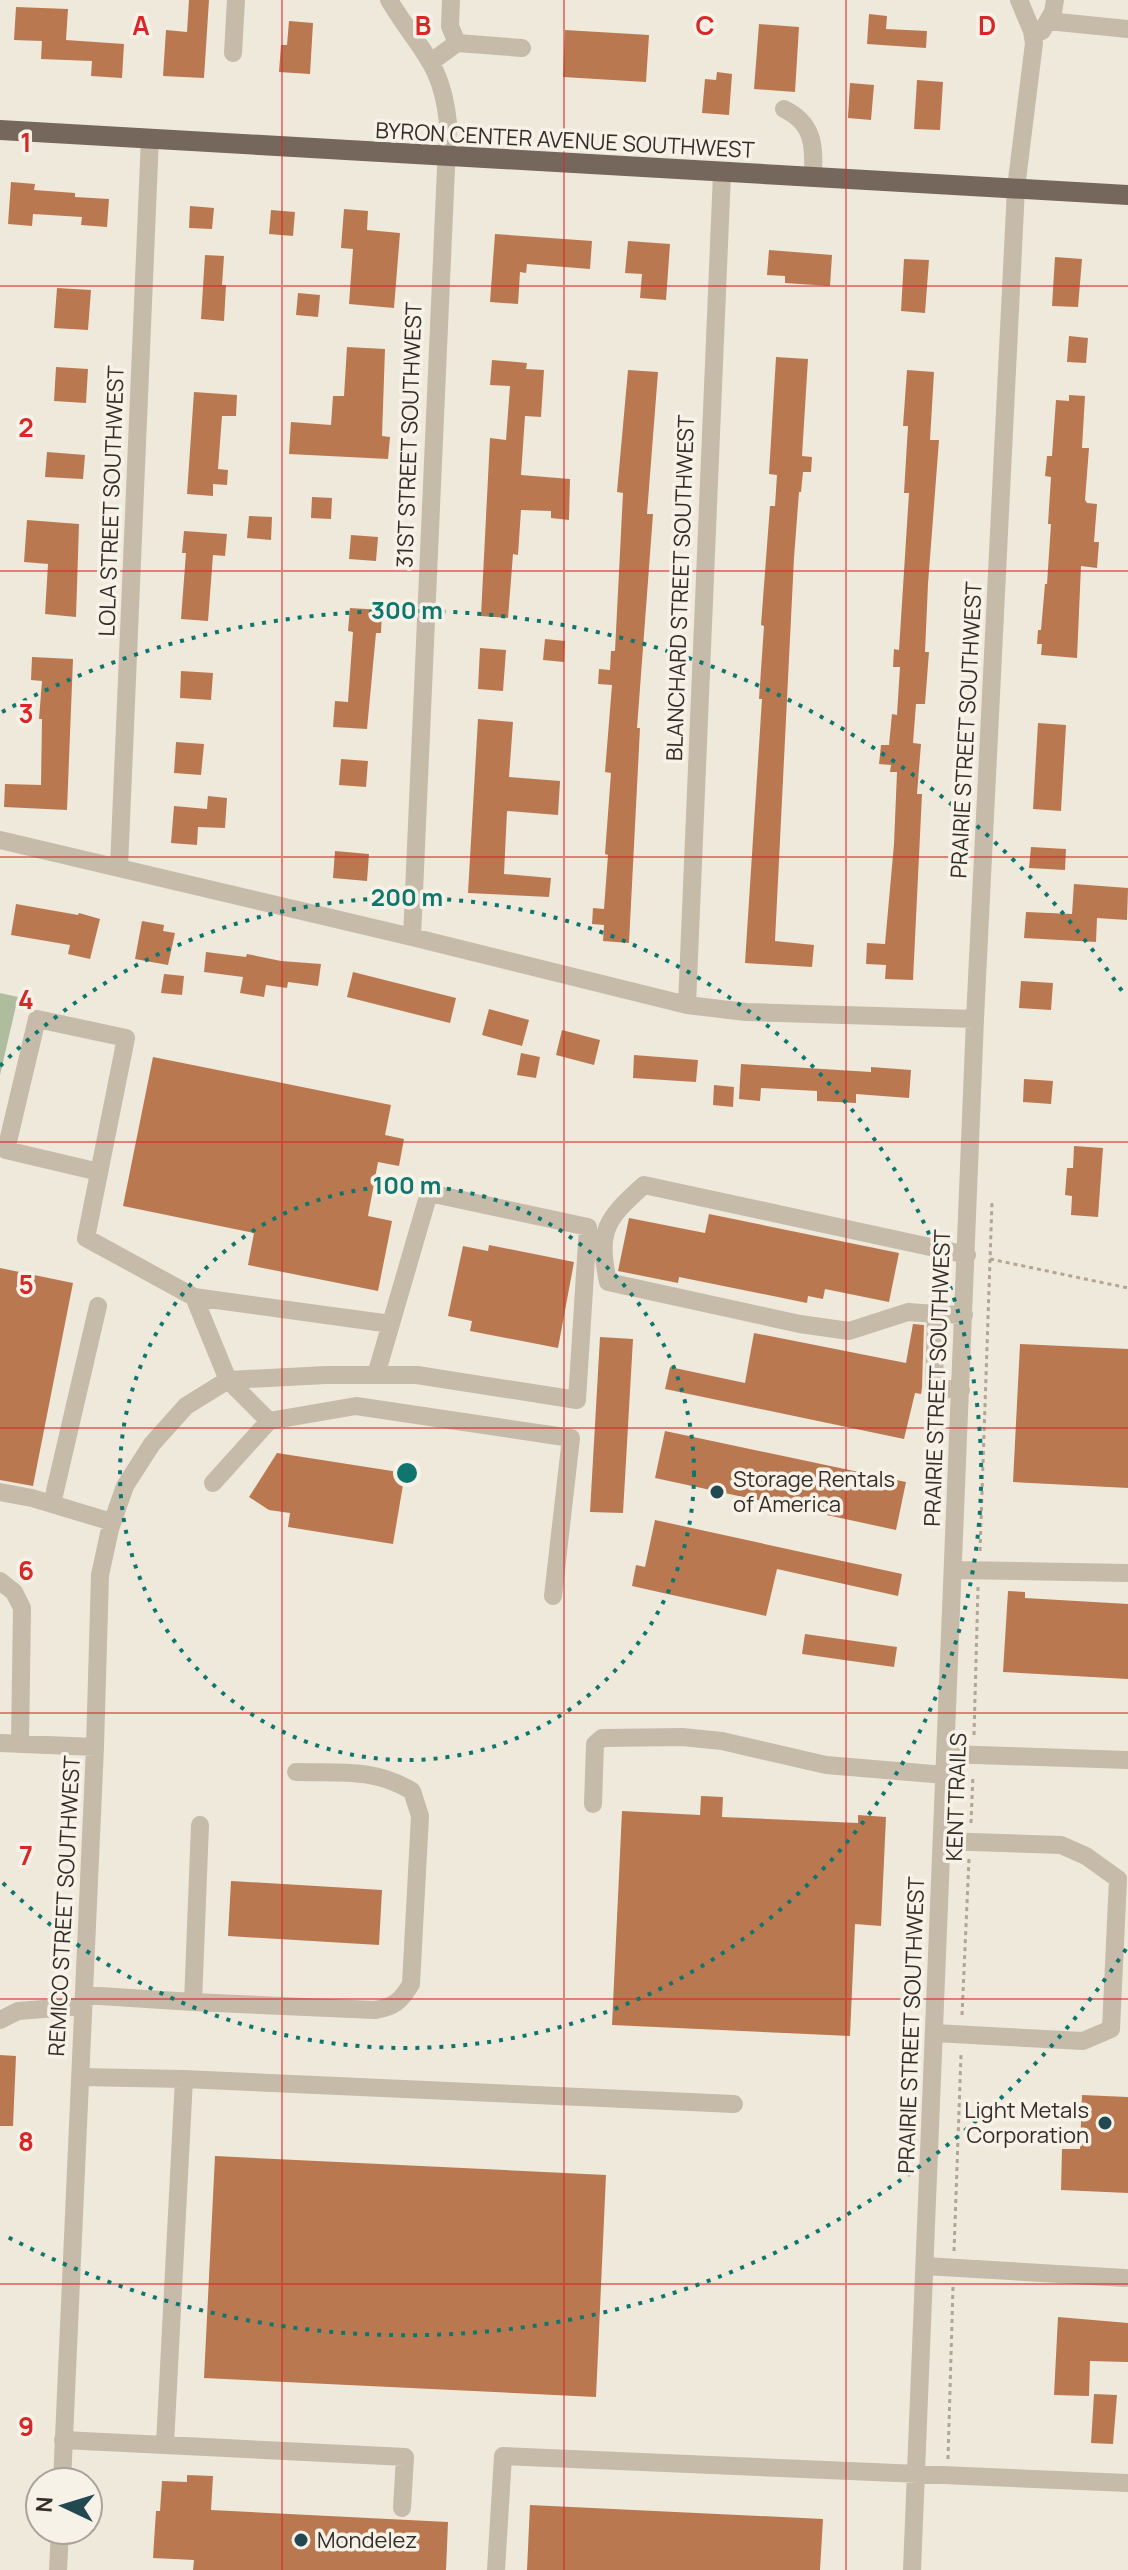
<svg xmlns="http://www.w3.org/2000/svg" width="1128" height="2570" font-family="Manrope,sans-serif">
<rect width="100%" height="100%" fill="#efe9dc"/>
<path fill="#aebd9e" d="M0,993L18,997L0,1075Z"/>
<path fill="#ba7850" d="M189,0H209L204,78L163,76L166,30L187,32Z
M16,7L68,9L66,40L124,44L122,78L91,76L92,61L41,59L42,41L14,40Z
M869,14L887,16L886,29L927,31L926,48L867,44Z
M289,21L313,23L310,74L279,72L281,45H287Z
M759,24L799,27L795,92L754,89Z
M565,30L649,35L646,82L563,77Z
M717,72L732,74L729,115L702,113L705,79L716,80Z
M917,80L943,82L940,130L914,129Z
M850,83L874,85L871,120L848,118Z
M11,182L35,184L34,190L75,193V197L109,199L107,227L81,225L82,217L33,214L32,226L8,224Z
M190,206L214,208L212,229L189,228Z
M344,209L368,211L367,230L400,233L394,308L349,304L353,249L341,248Z
M271,210L295,212L293,236L269,234Z
M495,234L592,241L590,269L527,264L526,273L520,272L518,304L490,302Z
M628,241L670,244L666,300L640,298L642,274L625,273Z
M769,250L832,255L830,286L785,283V276L767,275Z
M205,255L224,256L222,285H226L224,321L201,319Z
M1055,257L1082,259L1078,307L1052,306Z
M904,259L929,260L925,313L901,311Z
M57,288L91,290L88,330L54,328Z
M298,293L320,295L318,317L296,315Z
M1069,336L1088,338L1086,363L1067,362Z
M347,347L385,349L382,436L390,437L388,459L289,454L291,422L331,425L333,396H344Z
M776,357L808,359L802,456L812,457L811,472H803L801,492H799L794,558L775,941L814,945L812,967L745,963L762,699H759L764,626L761,625L770,506H775L777,475L769,474Z
M492,360L527,363L526,369L544,370L541,417L525,416L521,475L570,479L569,520L551,518V511L521,510L518,555L513,554L508,618L481,616L490,438L506,440L510,386L490,385Z
M56,367L88,369L86,403L54,401Z
M628,370L658,372L647,514H653L637,728H640L629,943L603,941L604,925L592,924L593,908L604,909L608,855L605,854L611,773L605,772L612,685L598,684L599,669L610,670L611,651H615L623,493L617,492Z
M907,370L934,372L930,440H939L928,584L925,652H929L925,704H916L913,743L921,744L917,794H922L913,980L885,979L886,965L866,964L867,943L885,944L894,844L897,772H890L891,765L879,764L881,745H889L892,714L897,715L900,667H893L894,649L899,650L909,493H904L908,426H903Z
M194,392L237,395L236,416H222L218,469L228,470L227,485L213,484V496L187,494Z
M1069,395L1085,396L1082,448H1089L1085,500L1087,503L1097,504L1094,542H1099L1097,568L1081,566L1077,658L1041,655L1042,644H1037L1038,630H1041L1045,584H1047L1051,524H1048L1051,477L1045,476L1047,456H1052L1056,400L1069,401Z
M47,452L85,455L83,479L45,477Z
M312,497L332,498L331,519L311,518Z
M249,516L272,517L271,540L247,538Z
M27,520L79,524L76,617L45,614L48,564L24,562Z
M184,531L227,534L225,556L213,555L208,621L181,619L186,553H182Z
M351,535L378,537L376,561L349,559Z
M350,608L382,610L381,633H376L367,729L333,727L335,701L348,702L353,632L348,631Z
M545,639L565,641L564,662L543,660Z
M480,648L506,650L503,691L478,689Z
M32,657L73,659L67,810L4,807L5,784L41,785L42,719H39L42,681L31,680Z
M181,671L213,673L211,700L180,698Z
M478,719L513,722L509,777L560,781L558,815L507,811L504,874L551,878L549,897L468,893Z
M1038,723L1066,725L1061,811L1033,809Z
M176,742L204,744L201,775L174,773Z
M341,759L368,761L366,787L339,785Z
M208,796L227,798L225,828L198,827L197,845L171,843L174,806L207,809Z
M1031,847L1066,849L1065,870L1029,868Z
M335,851L369,854L367,881L333,878Z
M1074,884L1128,888L1127,920L1097,918L1096,942L1024,938L1026,912L1072,914Z
M16,904L78,915L79,913L100,919L90,959L68,954L70,945L11,935Z
M142,921L164,925L163,931L175,933L168,965L135,959Z
M206,952L246,957L247,954L281,961L321,964L318,986L288,982L287,988L266,985L264,997L240,993L243,977L204,972Z
M353,972L456,998L450,1023L347,997Z
M164,974L184,976L182,995L161,993Z
M1021,981L1053,983L1051,1010L1019,1008Z
M489,1009L529,1020L522,1046L482,1035Z
M562,1030L600,1040L594,1065L556,1055Z
M521,1053L540,1057L536,1078L517,1075Z
M634,1055L698,1060L696,1082L633,1078Z
M153,1057L391,1105L385,1135L404,1139L399,1166L378,1162L368,1216L392,1221L378,1291L248,1265L254,1233L123,1206Z
M741,1064L871,1072V1067L911,1070L909,1098L856,1094V1103L817,1101V1091L761,1088L760,1101L739,1099Z
M1024,1079L1053,1081L1051,1104L1023,1102Z
M714,1085L734,1087L733,1107L713,1105Z
M1074,1146L1103,1148L1098,1217L1071,1215L1072,1196L1065,1195L1067,1168H1073Z
M709,1214L899,1253L889,1302L825,1289L823,1299L808,1296L807,1303L679,1277L678,1283L618,1271L629,1218L705,1233Z
M489,1245L574,1262L558,1348L470,1331L472,1321L448,1316L463,1246L488,1251Z
M0,1268L73,1283L33,1486L0,1480Z
M913,1324L924,1325L922,1388L921,1394L915,1393L904,1439L665,1389L670,1367L745,1383L754,1333L906,1363Z
M600,1337L633,1339L623,1513L590,1512Z
M1020,1344L1128,1349V1488L1013,1482Z
M665,1431L906,1482L896,1530L655,1478Z
M277,1453L405,1473L393,1544L288,1527L290,1513L269,1510L249,1497Z
M655,1520L902,1574L898,1596L777,1569L766,1616L632,1586L636,1565L645,1567Z
M1008,1591L1025,1592V1598L1128,1604V1679L1003,1672Z
M805,1634L897,1647L894,1667L802,1654Z
M701,1796L723,1797L722,1817L858,1823V1815L886,1817L881,1926L855,1924L850,2036L612,2025L622,1811L700,1815Z
M231,1881L382,1890L379,1945L228,1936Z
M0,2055L16,2056L13,2126H0Z
M1082,2095L1128,2097V2193L1061,2190L1062,2149H1080Z
M215,2156L606,2175L596,2397L204,2378Z
M1058,2317L1128,2323V2362L1090,2361L1089,2396L1054,2395Z
M1094,2394L1117,2395L1113,2444L1091,2443Z
M187,2475L213,2476L211,2510L448,2522L446,2570H193L194,2560L153,2558L156,2511H160L162,2481L187,2482Z
M530,2505L823,2519L820,2570H527Z"/>
<g fill="none" stroke-linecap="round" stroke-linejoin="round">
<path stroke="#b2a594" stroke-width="3" stroke-dasharray="4 4" stroke-linecap="butt" d="M990,1259L1128,1288
M980,1551L992,1202
M974,1735L978,1587
M971,1823L973,1775
M962,2015L969,1859
M954,2251L961,2055
M948,2459L953,2287"/>
<path stroke="#c6baa9" stroke-width="18" d="M389,0C418,49 442,61 448,123L412,937
M451,0L450,26L457,43
M1048,21L1128,29
M1042,31L1053,12L1055,0
M233,53L236,0
M431,62L457,43L522,48
M784,109C815,124 814,147 813,178
M0,840L412,937L687,1005L746,1012L975,1019
M119,867L150,138
M687,1005L722,173
M99,1172L6,1150L37,1019L126,1038L86,1238L194,1297L391,1324
M194,1297L228,1380L269,1421
M936,1314L908,1312L849,1331L800,1324L608,1282C597,1230 606,1219 644,1185L967,1255
M961,1390L934,1388L936,1314L964,1315
M213,1483L269,1421L356,1406L571,1438L553,1596
M0,1492L32,1498L112,1522
M52,1504L98,1306
M954,1570L1128,1573
M0,1581L14,1592L22,1608L20,1743
M0,1743L95,1747
M946,1754L1128,1760
M593,1804L595,1744L602,1738L682,1737L722,1741L826,1765L945,1775
M84,1995L193,2002L200,1825
M193,2002L375,2010C394,2007 401,2001 411,1984L420,1816L412,1791C373,1768 340,1773 296,1772
M0,2020L18,2011L83,2006
M934,2033L1083,2041L1111,2029L1118,1879L1086,1856L1061,1845L942,1841
M80,2077L184,2079
M925,2266L1125,2278
M63,2440L405,2457L402,2508
M165,2444L184,2079L734,2104
M62,2482L95,1747L100,1575L110,1529L125,1486L152,1444L186,1406L228,1380L326,1375H417L577,1400L588,1227L429,1193L376,1375
M58,2570L60,2530
M496,2570L503,2456L1128,2483
M912,2570L975,1019L1016,188L1034,43L1032,31L1019,0"/>
<path stroke="#75675b" stroke-width="20" d="M0,130L1128,195"/>
</g>
<path fill="none" stroke="#d62828" stroke-width="2" stroke-opacity="0.55" d="M282,0V2570M564,0V2570M846,0V2570M0,286H1128M0,571H1128M0,857H1128M0,1142H1128M0,1428H1128M0,1713H1128M0,1999H1128M0,2284H1128"/>
<g fill="none" stroke="#0f766e" stroke-width="4" stroke-dasharray="4 8">
<circle cx="407" cy="1473" r="287"/>
<path d="M0 1066A575 575 0 1 1 0 1880"/>
<path d="M1126 1949A862 862 0 0 1 2 2234M2 712A862 862 0 0 1 1126 997"/>
</g>
<g fill="#224851" stroke="#f7f2e8" stroke-width="3">
<circle cx="717" cy="1492" r="8"/>
<circle cx="1105" cy="2123" r="8"/>
<circle cx="301" cy="2540" r="8"/>
</g>
<g text-anchor="middle" stroke-width="7" stroke-linejoin="round" paint-order="stroke">
<g font-size="22" fill="#342e28" stroke="#f7f2e8">
<text transform="translate(565 140) rotate(3)" y="8">BYRON CENTER AVENUE SOUTHWEST</text>
<text transform="translate(409 435) rotate(-88)" y="8">31ST STREET SOUTHWEST</text>
<text transform="translate(111 501) rotate(-88)" y="8">LOLA STREET SOUTHWEST</text>
<text transform="translate(680 588) rotate(-88)" y="8">BLANCHARD STREET SOUTHWEST</text>
<text transform="translate(966 730) rotate(-87)" y="8">PRAIRIE STREET SOUTHWEST</text>
<text transform="translate(937 1378) rotate(-88)" y="8">PRAIRIE STREET SOUTHWEST</text>
<text transform="translate(956 1797) rotate(-88)" y="8">KENT TRAILS</text>
<text transform="translate(64 1906) rotate(-87)" y="8">REMICO STREET SOUTHWEST</text>
<text transform="translate(911 2025) rotate(-88)" y="8">PRAIRIE STREET SOUTHWEST</text>
</g>
<g font-size="22" fill="#342e28" stroke="#f7f2e8" text-anchor="start">
<text x="733" y="1487">Storage Rentals<tspan x="733" dy="25">of America</tspan></text>
<text x="1089" y="2118" text-anchor="end">Light Metals<tspan x="1089" dy="25">Corporation</tspan></text>
<text x="317" y="2548">Mondelez</text>
</g>
</g>
<g font-size="26" text-anchor="middle" font-weight="bold" fill="#d62828" stroke="#f7f2e8" stroke-width="7" stroke-linejoin="round" paint-order="stroke">
<text x="141" y="35">A</text>
<text x="423" y="35">B</text>
<text x="705" y="35">C</text>
<text x="987" y="35">D</text>
<text x="26" y="152">1</text>
<text x="26" y="437">2</text>
<text x="26" y="723">3</text>
<text x="26" y="1009">4</text>
<text x="26" y="1294">5</text>
<text x="26" y="1580">6</text>
<text x="26" y="1865">7</text>
<text x="26" y="2151">8</text>
<text x="26" y="2436">9</text>
</g>
<circle cx="407" cy="1473" r="12" fill="#0f766e" stroke="#f7f2e8" stroke-width="4"/>
<g font-size="24" text-anchor="middle" font-weight="bold" fill="#0f766e" stroke="#f7f2e8" stroke-width="7" stroke-linejoin="round" paint-order="stroke">
<text x="407" y="619">300 m</text>
<text x="407" y="906">200 m</text>
<text x="407" y="1194">100 m</text>
</g>
<g transform="translate(64 2506) rotate(274)"><circle r="38" fill="#f7f2e8" stroke="#a9a49b" stroke-width="2"/>
<path d="M0-6L14 30L0 20L-14 30Z" fill="#224851"/>
<text y="-12" font-size="22" font-weight="bold" text-anchor="middle" fill="#342e28">N</text>
</g>
</svg>
